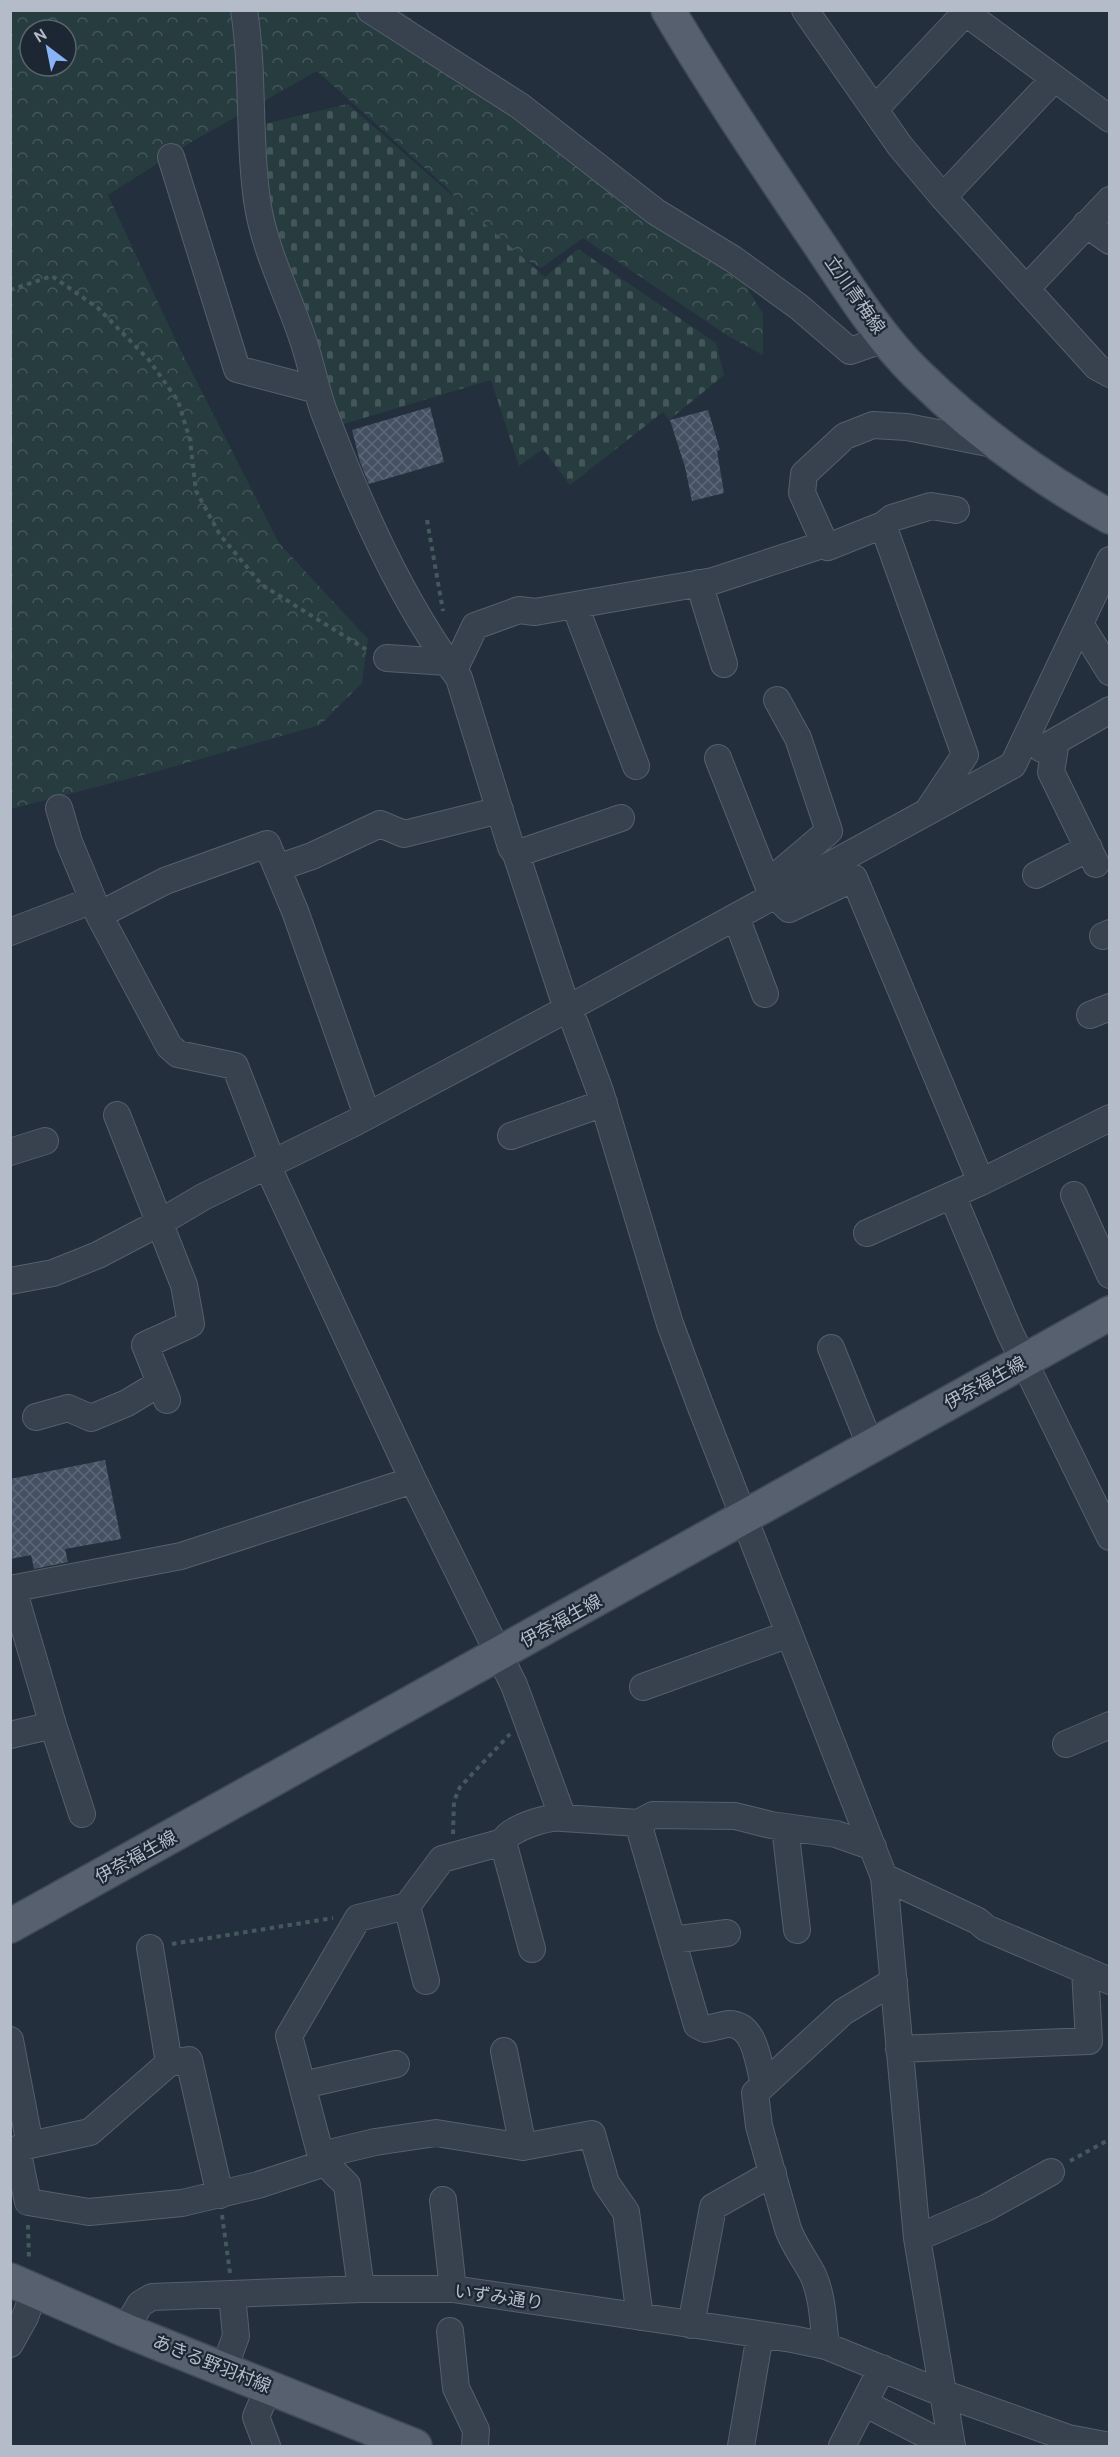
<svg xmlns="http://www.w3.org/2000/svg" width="1120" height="2457" font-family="Cabin,'Noto Sans JP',sans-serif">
<defs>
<pattern id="forest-crowns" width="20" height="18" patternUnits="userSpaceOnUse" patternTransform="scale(1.5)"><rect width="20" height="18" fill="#263c3f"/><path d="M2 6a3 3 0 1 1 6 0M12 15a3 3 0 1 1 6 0" fill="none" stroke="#435659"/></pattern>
<pattern id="cemetery-stones" width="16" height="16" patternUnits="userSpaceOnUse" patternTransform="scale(1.5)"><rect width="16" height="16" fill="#263c3f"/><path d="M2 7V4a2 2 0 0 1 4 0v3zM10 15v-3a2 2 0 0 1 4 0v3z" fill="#435659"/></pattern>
<pattern id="building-cross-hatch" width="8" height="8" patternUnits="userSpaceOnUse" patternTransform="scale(1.5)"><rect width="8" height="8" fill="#455162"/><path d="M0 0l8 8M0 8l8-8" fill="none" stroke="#5d6877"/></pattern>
</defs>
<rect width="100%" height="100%" fill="#242f3e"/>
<path fill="url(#forest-crowns)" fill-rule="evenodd" d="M10,11H402L500,97L734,266L763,314V355L728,336L583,238L541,268L491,241L446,187L317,71L193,141L108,195L176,341L279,543L368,639L362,683L320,725L158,771L11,809ZM30,30H66V66H30Z"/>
<path fill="url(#cemetery-stones)" d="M348,104L545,277L578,249L716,343L724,375L669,420L663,412L570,485L543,449L519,466L491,380L337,426L270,228L260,125Z"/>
<path fill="url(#building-cross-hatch)" d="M430,407L444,462L369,484L360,462L352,430Z
M708,410L720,450L717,451L724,493L692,501L685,467L670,420Z
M105,1460L121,1539L65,1549L68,1562L34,1569L31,1555L10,1559V1479Z"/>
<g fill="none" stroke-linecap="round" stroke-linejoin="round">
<defs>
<path id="minor" d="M244,10C254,73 248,137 257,200C264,251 290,298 305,346C312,368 316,390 324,412C358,502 401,601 459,678L511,847L516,854L567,1009L575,1024L600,1091L670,1324L699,1402L884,1877L917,2238L952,2446
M370,10L520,106L656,212L733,259L799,307L850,351L885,339
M805,10L900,146L943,197L1097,367L1110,374
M962,10L1110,119
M875,109L965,13
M171,157L237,369L317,390
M943,197L1054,79
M1086,224L1110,241
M1027,288L1110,200
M883,525L892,518L931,506L956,510
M825,544L828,547L883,525L965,755L929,809
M699,583L724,664
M575,606L636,766
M1080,624L1110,672
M387,658L447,662
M454,670L475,626L519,610L535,612L713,581L825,544L802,493L804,474L845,436L873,425L907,427L998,445
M1056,741L1051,772L1096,864
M1042,749L1110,710
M718,758L770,890L789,909L854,878L981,1182
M59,808L69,842L93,900
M516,854L621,818
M277,868L312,856L380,824L404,834L500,810
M1036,875L1089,848
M776,895V876L829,831L798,738L777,700
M99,915L169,1046L178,1054L235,1066L272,1162
M736,917L765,994
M10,932L93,900L99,915L165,881L267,844L295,911L367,1115
M1103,936L1110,933
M1090,1015L1110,1007
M117,1115L184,1285L191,1324L145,1345L167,1400
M511,1136L604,1103
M10,1152L45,1141
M267,1165L413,1480L514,1685L563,1818L638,1823L653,1815L735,1816L771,1825L836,1834L873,1847
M952,1195L1010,1333L1110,1537
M1074,1195L1110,1275
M867,1233L981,1182L1110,1118
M10,1281L53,1273L98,1255L159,1223L203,1197L354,1123L567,1009L1013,765L1110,560
M831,1348L871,1447
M36,1417L68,1408L91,1418L127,1403L160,1383
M10,1589L181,1556L413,1480
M13,1589L53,1725L82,1814
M643,1687L789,1634
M10,1735L53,1725
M1066,1744L1110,1725
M638,1823L697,2025L705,2029C712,2028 721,2025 728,2024C756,2023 758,2064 764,2084
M785,1827L797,1930
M503,1842L532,1949
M884,1877L978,1921L986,1928L1110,1981
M407,1906L426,1981
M672,1940L727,1933
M150,1948L169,2063
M10,2040L30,2145L90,2132L169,2063L189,2060L220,2195
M899,2049L1089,2041L1085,1970
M504,2051L523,2147
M303,2085L396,2064
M30,2145L17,2149L28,2202L89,2212L182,2203L258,2185L316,2166L322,2160
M321,2155L375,2142L436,2133L523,2147L592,2134L606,2183L626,2212L640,2317
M443,2200L453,2289
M917,2238L986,2208L1051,2172
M361,2289L347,2185L322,2160L289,2036L358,1918L407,1906L442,1859L503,1842C509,1828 548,1816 563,1818
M691,2325L713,2207L773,2173
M125,2330L140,2304L152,2297L361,2289H453L792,2339L826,2346L942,2393L1068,2438L1110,2446
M450,2331L456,2388L476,2430L475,2446
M10,2344L25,2317L35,2290
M826,2346C823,2323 823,2297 813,2275C805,2259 794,2246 788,2229L759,2126L755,2093L843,2012L894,1981
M224,2369L236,2336L232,2295
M864,2403L948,2446
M267,2446L256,2417L269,2386
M741,2446L760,2335
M842,2446L882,2368"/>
<path id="major" d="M668,10C713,86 762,159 811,232C844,280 875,333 917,374C974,430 1040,478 1110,517
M10,1926L1110,1313
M10,2280L125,2330L415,2446"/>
</defs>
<use href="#minor" stroke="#565f6c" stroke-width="28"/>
<use href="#major" stroke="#414a57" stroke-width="36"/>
<path stroke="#44595c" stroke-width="4" stroke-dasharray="4.5 4.5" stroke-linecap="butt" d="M10,290L52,276L98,308L149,360L178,401L190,440L196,491L220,535L262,585L367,650
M427,520L443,611
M453,1834L454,1801L460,1787L510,1734
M172,1944L333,1918
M1070,2161L1110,2139
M222,2215L230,2273
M28,2225L29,2259"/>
<use href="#minor" stroke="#38414e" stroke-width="26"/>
<use href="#major" stroke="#56606e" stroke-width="33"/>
</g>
<g text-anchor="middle" stroke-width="4.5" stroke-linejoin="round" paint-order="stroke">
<g font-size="18" fill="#b4bcc9" stroke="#1d2633">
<text transform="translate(855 295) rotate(55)" y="6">立川青梅線</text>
<text transform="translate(985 1383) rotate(-29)" y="6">伊奈福生線</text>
<text transform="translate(561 1621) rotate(-29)" y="6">伊奈福生線</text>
<text transform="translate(136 1857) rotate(-29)" y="6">伊奈福生線</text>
<text transform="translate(499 2297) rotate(8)" y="6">いずみ通り</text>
<text transform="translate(212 2364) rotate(22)" y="6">あきる野羽村線</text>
</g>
</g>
<rect width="1120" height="2457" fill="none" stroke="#b4bcc9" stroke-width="24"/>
<g transform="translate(48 48) rotate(328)"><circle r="28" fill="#1d2633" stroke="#59626f" stroke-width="1.5"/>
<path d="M0-4.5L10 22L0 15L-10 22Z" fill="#8ab4f8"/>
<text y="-9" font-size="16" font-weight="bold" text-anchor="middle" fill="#b4bcc9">N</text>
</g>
</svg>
